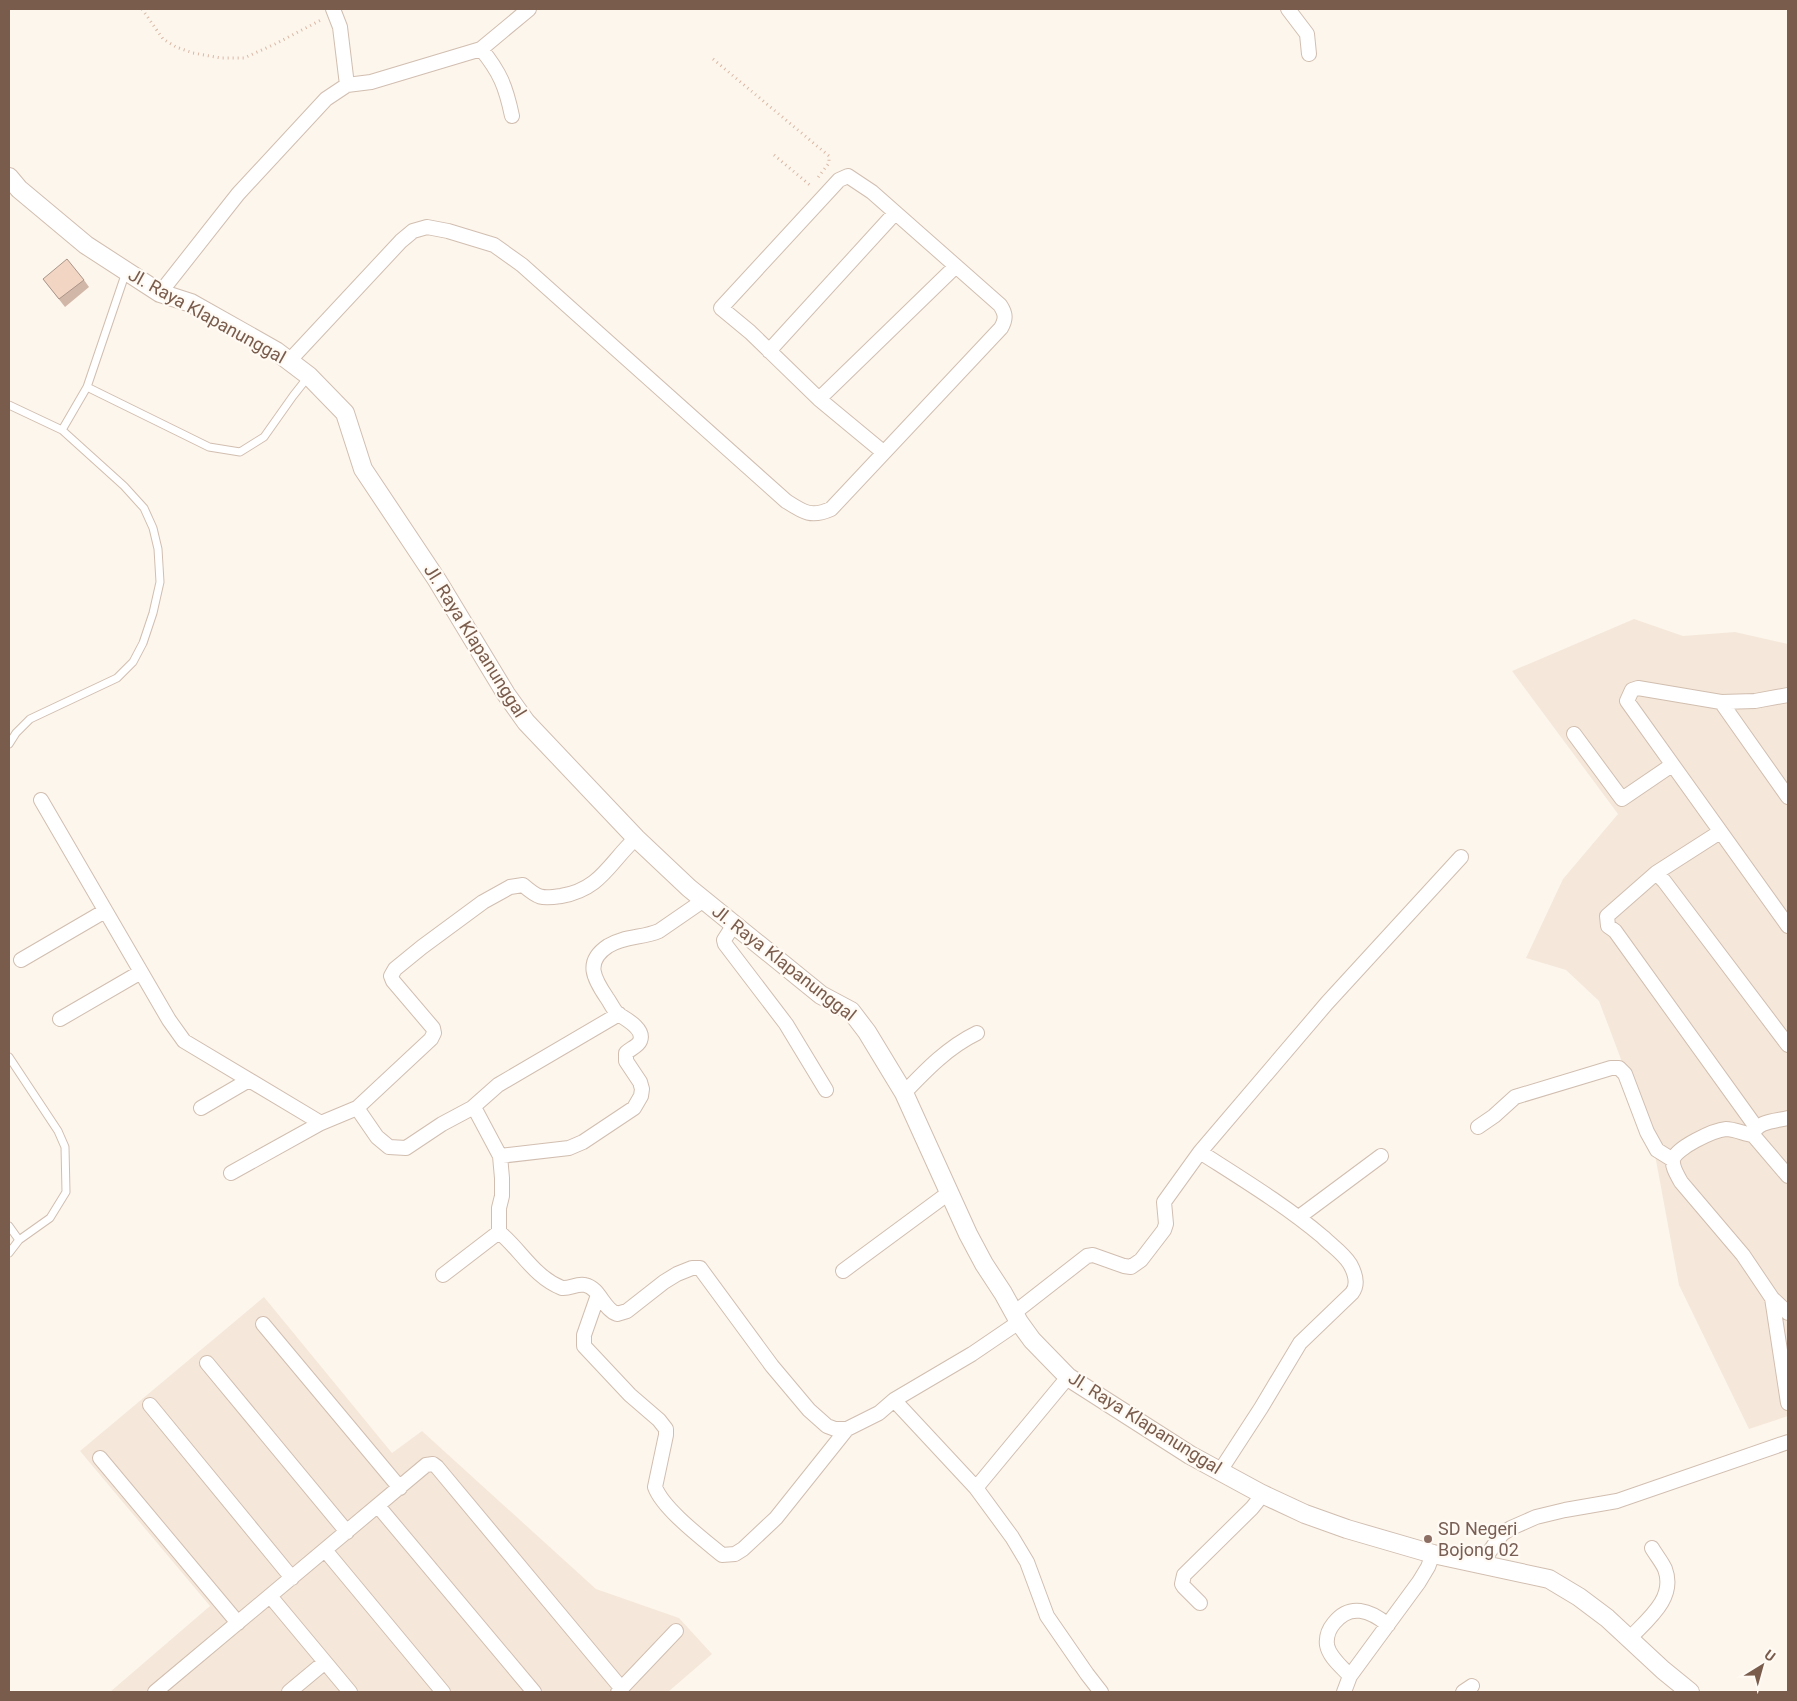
<svg xmlns="http://www.w3.org/2000/svg" width="1797" height="1701" font-family="Roboto,sans-serif">
<rect width="100%" height="100%" fill="#fdf6ec"/>
<path fill="#f5e8da" d="M1634,619L1683,636L1735,632L1788,644V1416L1749,1429L1679,1285L1653,1144L1599,1001L1566,970L1526,958L1563,879L1618,814L1512,671Z
M264,1297L392,1453L422,1431L596,1589L679,1618L712,1654L668,1692H110L210,1606L80,1451Z"/>
<g fill="none" stroke-linecap="round" stroke-linejoin="round">
<defs>
<path id="service" d="M87,387L209,447L240,452L264,437L293,396L308,377
M9,405L62,430L87,387L126,272
M9,744L16,733L30,719L117,678L133,662L143,643L153,613L160,582L158,549L153,528L144,508L124,486L62,430
M9,1057L58,1131L65,1147L66,1192L50,1218L19,1240L9,1253
M9,1226L19,1240"/>
<path id="minor" d="M333,9L340,27L347,85
M1288,9L1307,34L1309,54
M481,49C500,72 506,87 512,116
M160,293L238,194L326,99L347,85L371,82L481,49L529,9
M769,351L895,213
M290,360L401,241L413,231L427,227L448,231L494,245L522,265L786,501C803,512 811,518 831,509L1001,328C1006,319 1006,314 1000,305L872,192L848,176L839,180L721,308L750,332L819,399L883,452
M819,399L956,266
M1788,695L1755,701L1721,702L1788,797
M1721,702L1638,688L1632,690L1627,701L1788,926
M1574,734L1622,799L1672,765
M41,800L169,1020L184,1041L321,1123L357,1108L431,1039L434,1033L433,1028L393,981L391,976L395,969L422,947L483,902L510,887L523,885C538,898 541,899 561,896C601,889 609,863 636,838
M1720,832L1656,873L1664,881L1788,1045
M1656,873L1607,916L1608,926L1615,931L1756,1127
M741,930L731,929L724,940L725,944L786,1024L826,1090
M21,960L105,911
M60,1019L141,972
M904,1093C926,1070 948,1047 977,1033
M201,1108L249,1080
M357,1108L377,1137L389,1147L406,1148L442,1124L472,1108L498,1085L619,1014
M472,1108L476,1111L500,1156L502,1178V1196L499,1208V1232
M1788,1118C1776,1121 1756,1121 1753,1135L1788,1176
M1478,1127L1494,1116L1515,1097L1611,1068H1619L1625,1074L1647,1132L1657,1150L1673,1160
M1753,1135C1745,1134 1734,1129 1726,1129C1714,1130 1675,1148 1673,1160C1672,1168 1678,1176 1681,1182L1743,1255L1772,1298L1788,1313
M1200,1152C1242,1179 1285,1205 1323,1237C1332,1246 1343,1253 1350,1264C1355,1273 1359,1284 1352,1293L1300,1343L1261,1408L1220,1471
M500,1156L569,1148L583,1142L634,1108L641,1096L642,1089L640,1082L626,1061V1053C630,1049 638,1046 640,1041C645,1029 626,1019 618,1014C614,1011 610,1002 607,998C594,979 584,962 608,946C624,936 643,938 659,931L704,900
M231,1173L321,1123
M1299,1217L1381,1156
M843,1271L950,1192
M443,1275L499,1232C521,1250 534,1277 562,1288C570,1289 577,1283 585,1285C600,1288 603,1309 617,1314L627,1311L664,1282L677,1274L692,1268H700L772,1366L809,1410L827,1426L835,1429H847L879,1413L894,1400
M598,1295L584,1335V1346L630,1395L659,1420L666,1429V1435L655,1487C663,1509 703,1539 722,1555L735,1554L743,1549L776,1518L847,1429
M1772,1298L1788,1403
M1014,1313L1087,1256L1093,1255L1124,1266L1131,1267L1141,1260L1164,1230L1166,1224L1164,1202L1200,1152L1327,1003L1461,857
M1019,1322L972,1354L894,1400L976,1488L1012,1537L1027,1562L1047,1616L1087,1674L1101,1692
M263,1324L400,1488
M207,1363L347,1532
M150,1405L292,1578
M100,1458L238,1623
M976,1488L1068,1377
M378,1506L534,1692
M325,1550L443,1692
M1480,1565L1502,1534L1511,1528L1536,1517L1565,1510L1617,1501L1788,1442
M270,1596L350,1692
M1200,1603L1184,1587L1182,1584L1184,1575L1252,1508L1260,1498V1493
M1630,1638C1648,1619 1676,1598 1665,1569C1662,1562 1656,1555 1652,1548
M1350,1676C1342,1667 1329,1657 1327,1645C1326,1637 1329,1629 1334,1623C1350,1603 1370,1610 1388,1625
M155,1692L426,1465L433,1464L437,1467L622,1689
M289,1692L325,1662
M618,1692L676,1631
M1344,1692L1350,1676L1419,1582L1428,1567L1433,1554
M1463,1692L1472,1686"/>
<path id="tertiary" d="M9,177L19,189L86,245L160,293L191,303L276,351L309,376L345,413L363,469L437,580L506,694L526,722L636,838L689,888L821,995L851,1011L867,1032L904,1093L968,1234L984,1264L1003,1293L1019,1322L1032,1340L1068,1377L1190,1455L1260,1493L1305,1514L1347,1529L1433,1554L1549,1579L1579,1597L1607,1618L1663,1670L1690,1692"/>
</defs>
<use href="#service" stroke="#d1beb0" stroke-width="9"/>
<use href="#minor" stroke="#d1beb0" stroke-width="16"/>
<use href="#tertiary" stroke="#d1beb0" stroke-width="20"/>
<path stroke="#d9b8a5" stroke-width="3" stroke-dasharray="1 4" stroke-linecap="butt" d="M142,9L163,39L176,47L193,53L221,58H244L275,44L321,20
M713,59L829,156V163L816,180
M774,155L811,186"/>
<use href="#service" stroke="#fff" stroke-width="7"/>
<use href="#minor" stroke="#fff" stroke-width="14"/>
<use href="#tertiary" stroke="#fff" stroke-width="18"/>
</g>
<path fill="#d1b7a8" d="M43,279L84,280L89,287L65,307Z"/>
<path fill="#f3d5c3" stroke="#aa9588" d="M67,259L84,280L59,299L43,279Z"/>
<circle fill="#8d6e63" stroke="#fffaf3" stroke-width="2" cx="1428" cy="1539" r="5"/>
<g text-anchor="middle" stroke-width="4.5" stroke-linejoin="round" paint-order="stroke">
<g font-size="18" fill="#7a5c4d" stroke="#fffaf3">
<text transform="translate(207 316) rotate(29)" y="6">Jl. Raya Klapanunggal</text>
<text transform="translate(475 641) rotate(58)" y="6">Jl. Raya Klapanunggal</text>
<text transform="translate(784 963) rotate(38)" y="6">Jl. Raya Klapanunggal</text>
<text transform="translate(1145 1423) rotate(32)" y="6">Jl. Raya Klapanunggal</text>
</g>
<g font-size="18" fill="#785e54" stroke="#fffaf3" text-anchor="start">
<text x="1438" y="1535">SD Negeri<tspan x="1438" dy="21">Bojong 02</tspan></text>
</g>
</g>
<rect width="1797" height="1701" fill="none" stroke="#7a5c4d" stroke-width="20"/>
<g transform="translate(1762 1666) rotate(37)" stroke="#fffaf3" stroke-width="4" paint-order="stroke">
<path d="M0-4L9 19L0 12L-9 19Z" fill="#7a5c4d"/>
<text y="-8" font-size="14" font-weight="bold" text-anchor="middle" fill="#7a5c4d">U</text>
</g>
</svg>
